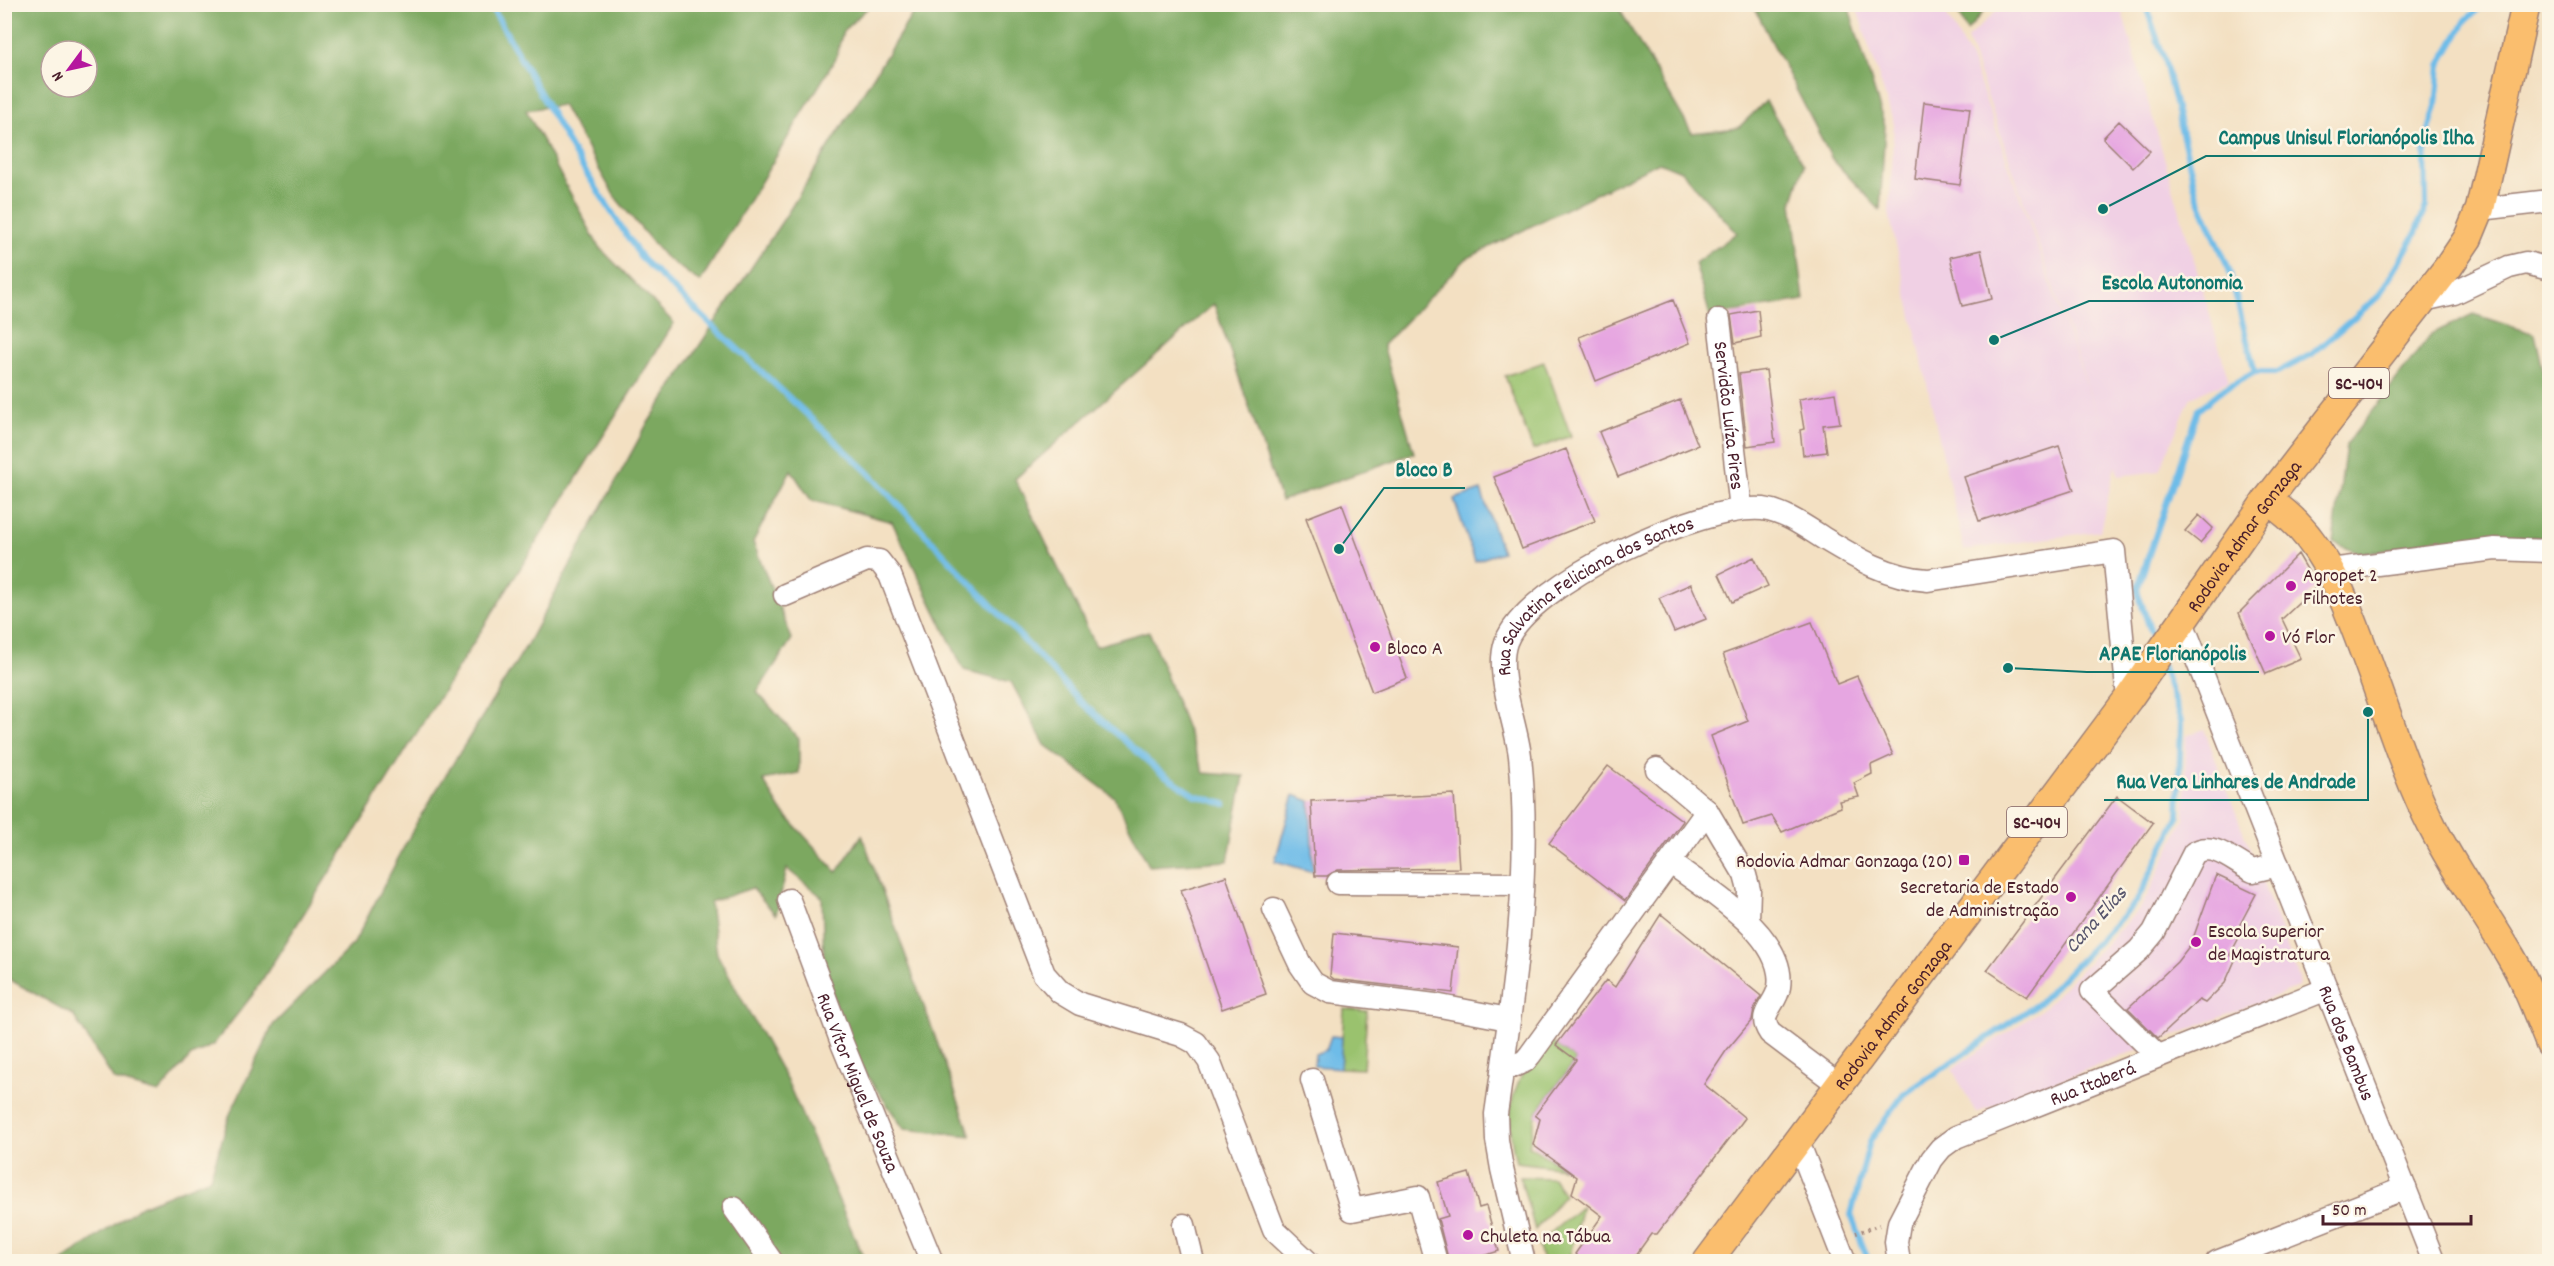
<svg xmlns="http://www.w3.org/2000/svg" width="2554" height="1266" font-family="Dekko,sans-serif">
<rect width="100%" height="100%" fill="#fcf5e5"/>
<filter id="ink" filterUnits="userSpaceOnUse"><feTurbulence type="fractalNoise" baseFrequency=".0167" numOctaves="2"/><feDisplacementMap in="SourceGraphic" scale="12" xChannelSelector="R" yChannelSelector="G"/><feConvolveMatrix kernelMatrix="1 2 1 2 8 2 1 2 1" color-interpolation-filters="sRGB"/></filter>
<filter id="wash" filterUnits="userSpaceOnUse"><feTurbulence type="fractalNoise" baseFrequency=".008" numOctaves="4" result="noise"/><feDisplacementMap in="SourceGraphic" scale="24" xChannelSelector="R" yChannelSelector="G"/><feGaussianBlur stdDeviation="1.35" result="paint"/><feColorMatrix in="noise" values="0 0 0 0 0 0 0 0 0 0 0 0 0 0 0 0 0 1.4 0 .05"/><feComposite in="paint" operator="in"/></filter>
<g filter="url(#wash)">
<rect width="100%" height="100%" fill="#f3e0c2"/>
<path fill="#f0d0e4" d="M1859,5H1941L1972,61L2109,449L1967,38L2003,5H2120L2229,381L2191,397L2159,471L2119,476L2115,466L2100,531L1964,550L1889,213L1894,124L1857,9Z
M2204,729L2299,978L2298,987L1976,1113L1952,1069L2044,1008L2142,906L2184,819L2186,736Z"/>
<path fill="#9ac26e" stroke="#72704c" stroke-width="1.5" d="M1544,362L1571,436L1533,450L1505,376Z
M1344,1009L1367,1011L1363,1069L1340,1068Z
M1546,1038L1576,1060L1536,1113L1529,1146L1564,1168L1516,1162C1502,1106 1513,1084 1546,1038Z
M1520,1177L1553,1178L1564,1195L1535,1230Z
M1582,1206L1570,1255L1579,1261H1543L1538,1244Z"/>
<path fill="#7ba861" stroke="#626446" stroke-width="1.5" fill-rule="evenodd" d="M5,4L871,5L843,31L836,58L700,282L664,256L615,197L562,105L526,110L599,247L674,323L254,993L213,1045L191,1056L159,1093L114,1080L73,1015L5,977ZM51,51H87V87H51Z
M918,5H1617L1692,133L1738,128L1766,101L1804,165L1792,203L1804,300L1710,316L1695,263L1737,233L1681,171L1659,162L1466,259L1383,345L1414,453L1281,501L1214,304L1015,479L1096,646L1149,631L1204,773L1244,776L1228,861L1149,866L1114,797L1045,745L1011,682L964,670L892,522L811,500L791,470L753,542L792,639L757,692L799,739V773L763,780L781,810L837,872L862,835L971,1136L904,1129L854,1057L824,970L822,897L787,869L776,915L752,888L710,902L717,954L788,1083L865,1261L61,1262L141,1206L210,1178L230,1114L273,1025L354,943L419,818L525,648L646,426L787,214Z
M1753,5H1848L1885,126L1880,210L1832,159Z
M1954,5H1989L1967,31Z
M2549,234H2550L2549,255L2538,250L2546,235Z
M2473,314L2535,334L2549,396V538L2533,536L2358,553L2333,542L2346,445L2431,334Z"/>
<path fill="#6ebce8" stroke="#5c6e8a" stroke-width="1.5" d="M1481,490L1502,552L1475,561L1454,499Z
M1294,795L1310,801L1313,872L1275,861Z
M1331,1036L1342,1037L1340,1068L1314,1066L1315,1054L1326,1050Z"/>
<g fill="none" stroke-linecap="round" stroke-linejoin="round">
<path stroke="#6ebce8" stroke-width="6" d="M490,4L576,157L642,259L868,472L1081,702L1160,772L1195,795L1225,804
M2145,4L2164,58L2197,196L2229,269L2255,372
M2155,644L2137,590L2198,410L2222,390L2255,372H2278L2312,354L2379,296L2416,233L2426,206L2425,144L2436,106L2440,65L2466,20L2484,4
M1869,1262L1851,1215L1870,1141L1903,1095L2039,1003L2137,901L2178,817L2181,721L2162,665"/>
</g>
<g id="blocks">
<path fill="#e6a6e1" d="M1924,102L1970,108L1960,185L1915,179Z
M2119,121L2150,151L2133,168L2103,138Z
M1981,250L1992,299L1962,306L1950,257Z
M1673,300L1690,343L1596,381L1579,337Z
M1758,310L1761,337L1735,343L1731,315Z
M1766,370L1775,442L1747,446L1739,374Z
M1835,393L1840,423L1823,425L1827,452L1803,455L1800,430L1804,429L1799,399Z
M1680,400L1698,445L1618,477L1599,432Z
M2059,446L2074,490L1979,521L1964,477Z
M1566,449L1595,521L1522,549L1494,477Z
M1342,504L1407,678L1372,692L1306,518Z
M2199,515L2213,528L2200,543L2185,531Z
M2298,554L2317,586L2282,619L2301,659L2266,674L2239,613Z
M1754,557L1768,586L1732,602L1719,574Z
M1691,584L1706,619L1674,632L1659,598Z
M1812,622L1837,684L1857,676L1893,755L1871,765L1872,774L1854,783L1859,797L1839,801L1841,807L1782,832L1772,816L1743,825L1711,736L1748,721L1723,654Z
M1608,766L1683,821L1625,901L1549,843Z
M1454,794L1459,868L1338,870L1327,876H1315L1311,801Z
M2117,796L2153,823L2027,997L1987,970Z
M2216,875L2256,894L2238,928L2243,930L2230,955L2236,958L2225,983L2205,1003L2199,1000L2158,1038L2128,1008L2177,962L2191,944Z
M1226,876L1266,994L1222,1009L1181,890Z
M1661,914L1761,996L1754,1009L1752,1020L1726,1051L1704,1084L1745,1118L1657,1234H1651L1631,1262H1584L1575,1254L1602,1216L1572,1193L1577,1177L1533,1145L1540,1119L1535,1115L1576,1060L1556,1045L1606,980L1615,987Z
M1334,933L1458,947L1453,993L1334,979L1330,976Z
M1469,1173L1479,1208L1486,1206L1499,1251L1463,1262H1449L1438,1219L1448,1216L1438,1182Z"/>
</g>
</g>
<g filter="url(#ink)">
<use href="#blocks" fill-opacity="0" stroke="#9e8076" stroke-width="1.5"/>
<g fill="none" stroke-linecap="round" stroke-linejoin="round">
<defs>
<g id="minor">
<path d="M2480,209L2550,201"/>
<path d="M2423,300L2454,293L2509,267L2526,263L2550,269"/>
<path id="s1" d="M1719,320L1741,509"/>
<path d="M2330,570L2495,549L2550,551"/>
<path d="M785,595L867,560L879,561L890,575L1044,974L1060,992L1080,1004L1181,1035L1196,1043L1209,1061L1274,1230L1308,1262"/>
<path id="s2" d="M2182,622L2434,1262"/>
<path d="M1657,769L1707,811L1745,875L1749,890L1748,920"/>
<path d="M1671,863C1706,889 1787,936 1779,987C1776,1006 1756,1013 1770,1033L1838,1084"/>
<path d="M1338,883L1522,884"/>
<path id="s3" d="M789,900L842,1043L932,1262"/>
<path d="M1274,909L1300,964L1313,983L1330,992L1435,1005L1508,1019"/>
<path d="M2158,1056L2092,991L2139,950L2154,932L2194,853C2214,840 2236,864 2253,871L2278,865"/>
<path d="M1502,1071L1525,1061L1530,1055L1707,811"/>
<path d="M1312,1080L1352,1210L1418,1197L1436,1262"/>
<path d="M1797,1139L1845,1262"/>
<path d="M734,1208L772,1262"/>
<path d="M1184,1225L1193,1262"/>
<path id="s4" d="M1524,1262L1502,1169L1497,1140L1496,1114C1513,996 1532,874 1520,756C1516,722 1495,674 1506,642C1528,583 1702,503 1763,509C1785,512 1804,526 1823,538C1856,558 1889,578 1928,580L2114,551L2128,699"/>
<path id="s5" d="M1899,1262L1896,1242L1899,1223L1932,1159L1941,1148L1956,1137L2327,989"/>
<path d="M2217,1262L2405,1188"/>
</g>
<g id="major">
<path d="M2267,500C2322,534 2343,596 2365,654C2387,712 2405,773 2433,828C2456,873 2485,913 2511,957C2527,984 2538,1014 2550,1044"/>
<path id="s6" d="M1707,1262L2128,699L2267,500L2449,266L2468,238L2480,209L2526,4"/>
</g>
</defs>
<use href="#minor" stroke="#9e8076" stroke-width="25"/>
<use href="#major" stroke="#9e8076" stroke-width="31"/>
<path stroke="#9e8076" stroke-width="4" stroke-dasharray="1.5 4.5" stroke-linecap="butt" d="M1856,1233L1880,1225"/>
<use href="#minor" stroke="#fff" stroke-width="22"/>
<use href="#major" stroke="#fabe6e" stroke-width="28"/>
</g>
</g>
<g fill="#b5179e" stroke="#fcf5e5" stroke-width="2">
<circle cx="2291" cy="586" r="6"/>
<circle cx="2270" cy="636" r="6"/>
<circle cx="1375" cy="647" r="6"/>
<rect x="1958" y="854" width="12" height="12" rx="3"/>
<circle cx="2071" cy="897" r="6"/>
<circle cx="2196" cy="942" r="6"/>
<circle cx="1468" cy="1235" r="6"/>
</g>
<g text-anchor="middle" stroke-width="5" stroke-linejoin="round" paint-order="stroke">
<g fill="#fcf5e5" stroke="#7f5f63" stroke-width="1.5">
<rect x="2329" y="368" width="60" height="30" rx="4.5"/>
<rect x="2007" y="807" width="60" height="30" rx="4.5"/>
</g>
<g font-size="18" font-weight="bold" fill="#4a1f2b">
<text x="2359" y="389">SC-404</text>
<text x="2037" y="828">SC-404</text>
</g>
<g font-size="20" fill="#4a1f2b" stroke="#fcf5e5">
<text dy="7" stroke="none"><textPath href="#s1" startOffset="96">Servidão Luíza Pires</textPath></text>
<text dy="7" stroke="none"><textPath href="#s6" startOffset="903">Rodovia Admar Gonzaga</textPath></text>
<text dy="7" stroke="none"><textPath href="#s4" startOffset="723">Rua Salvatina Feliciana dos Santos</textPath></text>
<text dy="7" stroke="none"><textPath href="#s6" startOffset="309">Rodovia Admar Gonzaga</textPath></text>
<text dy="7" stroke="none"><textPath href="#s2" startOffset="452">Rua dos Bambus</textPath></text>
<text dy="7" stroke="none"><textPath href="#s3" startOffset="195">Rua Vítor Miguel de Souza</textPath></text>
<text dy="7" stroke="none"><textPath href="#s5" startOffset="291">Rua Itaberá</textPath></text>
</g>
<g font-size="20" fill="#4a1f2b" stroke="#fcf5e5" text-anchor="start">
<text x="2303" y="581">Agropet 2<tspan x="2303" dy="23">Filhotes</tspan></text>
<text x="2282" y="643">Vó Flor</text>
<text x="1387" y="654">Bloco A</text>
<text x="1952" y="867" text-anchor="end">Rodovia Admar Gonzaga (20)</text>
<text x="2059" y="893" text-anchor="end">Secretaria de Estado<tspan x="2059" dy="23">de Administração</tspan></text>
<text x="2208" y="937">Escola Superior<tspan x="2208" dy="23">de Magistratura</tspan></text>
<text x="1480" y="1242">Chuleta na Tábua</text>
</g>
<g font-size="21" font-style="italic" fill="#57566d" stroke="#fcf5e5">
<text transform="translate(2095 919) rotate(-48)" y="7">Cana Elias</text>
</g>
</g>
<path fill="none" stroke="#0f766e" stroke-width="2" d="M2103 209L2206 156H2485M1994 340L2089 301H2254M1339 549L1384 488H1465M2008 668L2087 672H2259M2368 712L2368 800H2104"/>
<g fill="#0f766e" stroke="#fcf5e5" stroke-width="2">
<circle cx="2103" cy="209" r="6"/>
<circle cx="1994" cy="340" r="6"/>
<circle cx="1339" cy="549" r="6"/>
<circle cx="2008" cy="668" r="6"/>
<circle cx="2368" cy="712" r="6"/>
</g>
<g font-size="21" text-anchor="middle" font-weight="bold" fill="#0f766e" stroke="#fcf5e5" stroke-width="5" stroke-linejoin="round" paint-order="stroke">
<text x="2346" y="144">Campus Unisul Florianópolis Ilha</text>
<text x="2172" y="289">Escola Autonomia</text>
<text x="1424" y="476">Bloco B</text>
<text x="2173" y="660">APAE Florianópolis</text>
<text x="2236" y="788">Rua Vera Linhares de Andrade</text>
</g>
<rect width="2554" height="1266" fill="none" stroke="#fcf5e5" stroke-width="24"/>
<g transform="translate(69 69) rotate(237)"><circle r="28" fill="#fcf5e5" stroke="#b59f9b" stroke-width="1.5"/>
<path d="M0-4.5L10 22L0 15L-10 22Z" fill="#b5179e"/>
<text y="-9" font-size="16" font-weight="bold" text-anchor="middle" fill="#4a1f2b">N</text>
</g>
<path d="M2323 1215v9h148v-9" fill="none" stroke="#4a1f2b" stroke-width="3"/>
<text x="2332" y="1215" font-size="18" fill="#4a1f2b" stroke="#fcf5e5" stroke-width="4.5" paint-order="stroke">50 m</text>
</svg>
